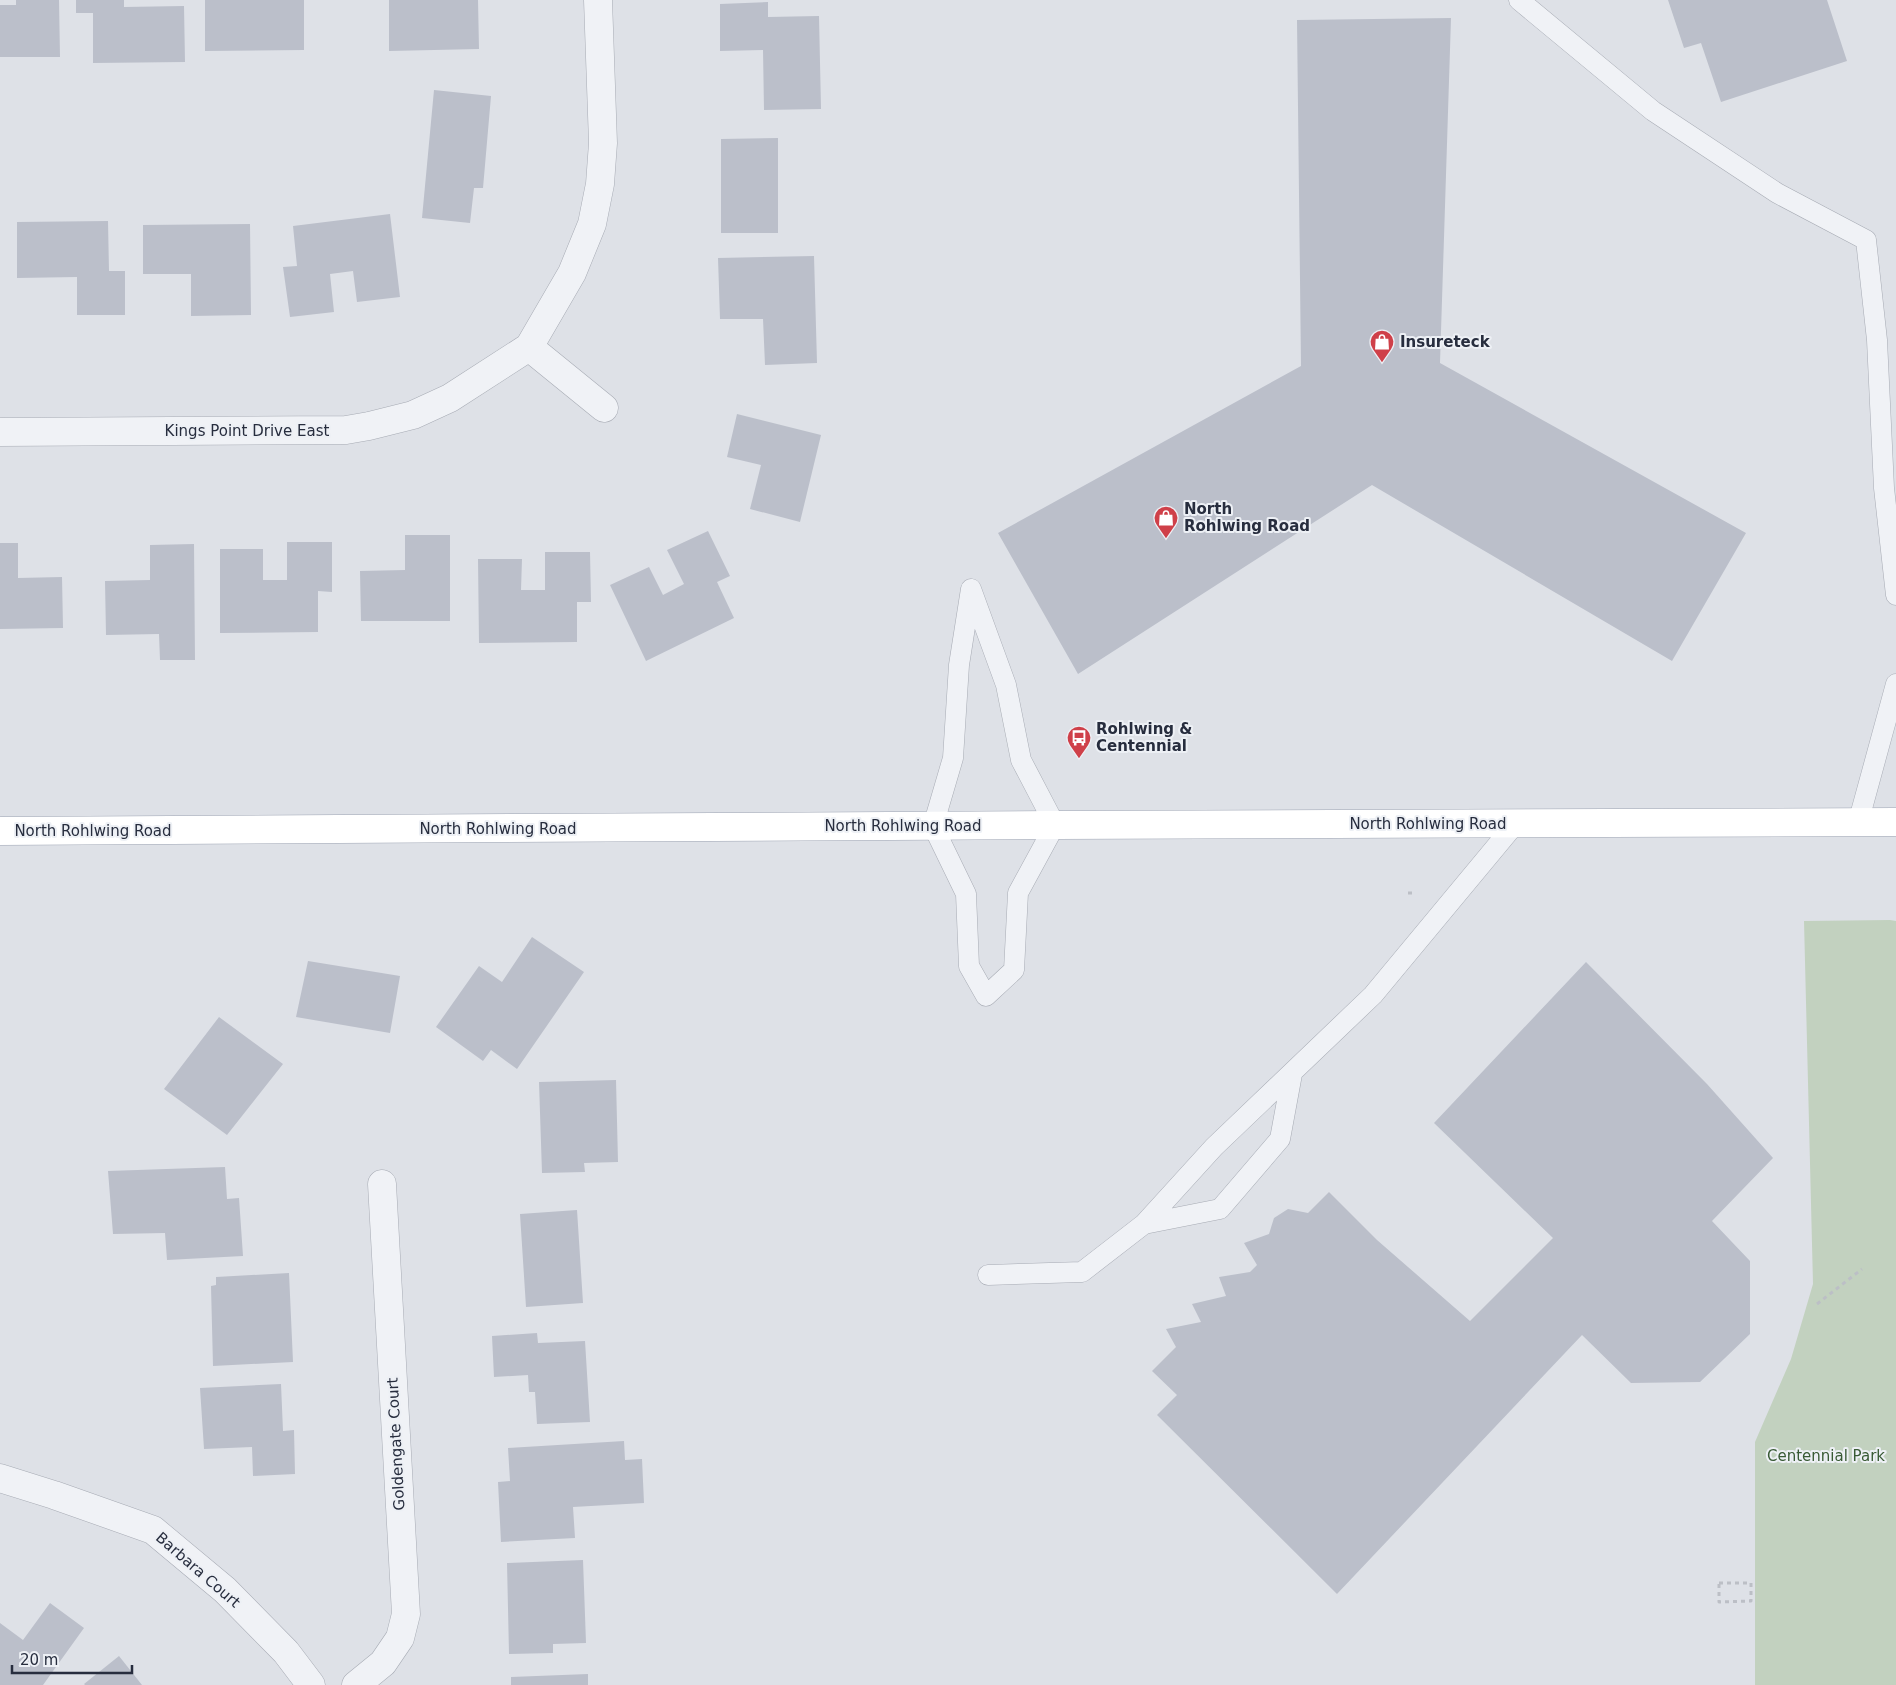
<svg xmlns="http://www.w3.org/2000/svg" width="1896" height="1685" font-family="'DejaVu Sans',sans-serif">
<rect width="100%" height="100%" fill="#dee1e7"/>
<path fill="#c2d1bf" d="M1890,920L1896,921V1685H1755V1442L1791,1359L1813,1284L1804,921Z"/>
<path fill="#bbbfca" d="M16,0H59L60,57H0V5H16Z
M76,0H124V7L184,6L185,62L93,63V13H76Z
M205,0H304V50L205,51Z
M389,0H478L479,49L389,51Z
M1668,0H1827L1847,61L1721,102L1701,43L1684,48Z
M768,2V17L819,16L821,109L764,110L763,50L720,51V4Z
M1451,18L1440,363L1746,533L1672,661L1372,485L1078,674L998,533L1301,366L1297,20Z
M434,90L491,96L483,188H474L470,223L422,218Z
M778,138V233H721V139Z
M390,214L400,297L357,302L353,271L330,274L334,312L290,317L283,267L297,266L293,226Z
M108,221L109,271H125V315H77V277L17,278V222Z
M250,224L251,315L191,316V274H143V225Z
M814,256L817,363L765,365L763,319H720L718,258Z
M737,414L821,435L800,522L750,509L761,465L727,457Z
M708,531L730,576L717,582L734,618L646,661L610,585L649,567L663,595L684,584L667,550Z
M405,535H450V621H361L360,571L405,570Z
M287,542H332V592L318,591V632L220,633V549H263V580H287Z
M0,543H18V578L62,577L63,628L0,629Z
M194,544L195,660H160L159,634L106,635L105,581L150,580V545Z
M545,552H590L591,602H577V642L479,643L478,559H522L521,590H545Z
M532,937L584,972L517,1069L491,1050L483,1061L436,1027L479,966L502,982Z
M308,961L400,976L390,1033L296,1017Z
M1586,962L1707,1084L1773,1158L1712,1221L1750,1261V1334L1700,1382L1631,1383L1582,1335L1337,1594L1157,1415L1177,1395L1152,1371L1176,1347L1166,1329L1201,1322L1192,1304L1226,1296L1219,1277L1250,1272L1257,1265L1244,1243L1269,1234L1274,1218L1288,1209L1308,1213L1329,1192L1377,1240L1470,1321L1553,1238L1434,1123Z
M219,1017L283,1064L227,1135L164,1089Z
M616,1080L618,1162L584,1163L585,1172L542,1173L539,1082Z
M225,1167L227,1199L239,1198L243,1256L167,1260L165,1233L113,1234L108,1171Z
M577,1210L583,1303L526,1307L520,1214Z
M289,1273L293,1362L213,1366L211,1286L216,1285V1277Z
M537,1333L538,1343L585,1341L590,1422L537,1424L535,1392H529L528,1375L494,1377L492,1336Z
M281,1384L283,1431L294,1430L295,1474L253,1476L252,1447L204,1449L200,1388Z
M624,1441L625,1460L642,1459L644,1503L573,1507L575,1538L501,1542L498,1482L510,1481L508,1448Z
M583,1560L586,1643L553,1644V1653L509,1654L507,1563Z
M50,1603L84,1628L43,1685H0V1623L23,1640Z
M119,1656L142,1685H85L84,1684Z
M588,1674V1685H511V1677Z"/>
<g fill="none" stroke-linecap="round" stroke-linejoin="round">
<defs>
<path id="lane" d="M1519,0L1653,111L1777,193L1866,240L1877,340L1884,488L1896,595
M971,589L1006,685L1021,760L1055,825L1018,893L1014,970L986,996L969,966L966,894L933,826L953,758L959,665Z
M1858,823L1896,684
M1144,1224L1220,1209L1280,1139L1292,1074
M988,1275L1082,1272L1144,1224L1214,1147L1373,995L1515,824"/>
<path id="street" d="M529,347L604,408
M0,432L346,430L369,426L413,415L450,398L529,347L572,273L592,224L600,184L603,143L598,0
M0,1478L54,1495L153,1530L225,1590L286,1652L311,1685
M356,1685L383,1663L400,1638L406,1614L382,1184"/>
<path id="primary" d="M0,831L1055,825L1896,822"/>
</defs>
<use href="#lane" stroke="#a7abb4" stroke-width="21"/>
<use href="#street" stroke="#a7abb4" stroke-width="29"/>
<use href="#primary" stroke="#9da4b3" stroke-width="29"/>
<path stroke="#bcbfc6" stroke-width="3" stroke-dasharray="4 4" stroke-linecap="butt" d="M1408,893H1416
M1817,1304L1862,1269
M1719,1583H1751V1601L1719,1602Z"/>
<use href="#lane" stroke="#f0f2f6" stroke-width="20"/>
<use href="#street" stroke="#f0f2f6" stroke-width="28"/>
<use href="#primary" stroke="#fff" stroke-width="28"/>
</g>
<defs>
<symbol id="shop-pin" viewBox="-11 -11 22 30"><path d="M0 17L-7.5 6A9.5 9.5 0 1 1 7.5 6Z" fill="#cf4049" stroke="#edf0f5"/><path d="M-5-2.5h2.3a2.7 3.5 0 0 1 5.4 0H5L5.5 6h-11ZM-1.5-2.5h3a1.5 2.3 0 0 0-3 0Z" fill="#fff"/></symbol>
<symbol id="bus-pin" viewBox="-11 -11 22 30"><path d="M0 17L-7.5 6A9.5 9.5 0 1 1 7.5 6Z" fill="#cf4049" stroke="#edf0f5"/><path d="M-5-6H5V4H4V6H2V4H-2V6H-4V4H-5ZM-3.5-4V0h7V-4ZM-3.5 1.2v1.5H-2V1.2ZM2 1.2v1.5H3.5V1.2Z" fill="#fff"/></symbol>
</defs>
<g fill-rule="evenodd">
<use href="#shop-pin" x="1368" y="328" width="28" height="38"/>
<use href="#shop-pin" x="1152" y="504" width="28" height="38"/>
<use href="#bus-pin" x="1065" y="724" width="28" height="38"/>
</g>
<g text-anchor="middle" stroke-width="4" stroke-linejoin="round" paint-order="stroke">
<g font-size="15" font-weight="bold" fill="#272d3e" stroke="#edf0f5" text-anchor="start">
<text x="1400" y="347">Insureteck</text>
<text x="1184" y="514">North<tspan x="1184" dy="17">Rohlwing Road</tspan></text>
<text x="1096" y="734">Rohlwing &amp;<tspan x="1096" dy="17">Centennial</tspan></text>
</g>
<g font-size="15" fill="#272d3e" stroke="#edf0f5">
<text x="247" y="436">Kings Point Drive East</text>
<text x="1428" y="829">North Rohlwing Road</text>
<text x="903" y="831">North Rohlwing Road</text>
<text x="498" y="834">North Rohlwing Road</text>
<text x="93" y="836">North Rohlwing Road</text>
<text transform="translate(396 1444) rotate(-93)" y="5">Goldengate Court</text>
<text transform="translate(198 1570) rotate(41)" y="5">Barbara Court</text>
</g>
<g font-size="15" fill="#385a34" stroke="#edf0f5">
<text x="1826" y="1461">Centennial Park</text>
</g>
</g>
<path d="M12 1665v8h120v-8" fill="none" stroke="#272d3e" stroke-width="2.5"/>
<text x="20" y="1665" font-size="15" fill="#272d3e" stroke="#edf0f5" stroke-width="4" paint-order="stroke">20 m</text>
</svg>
